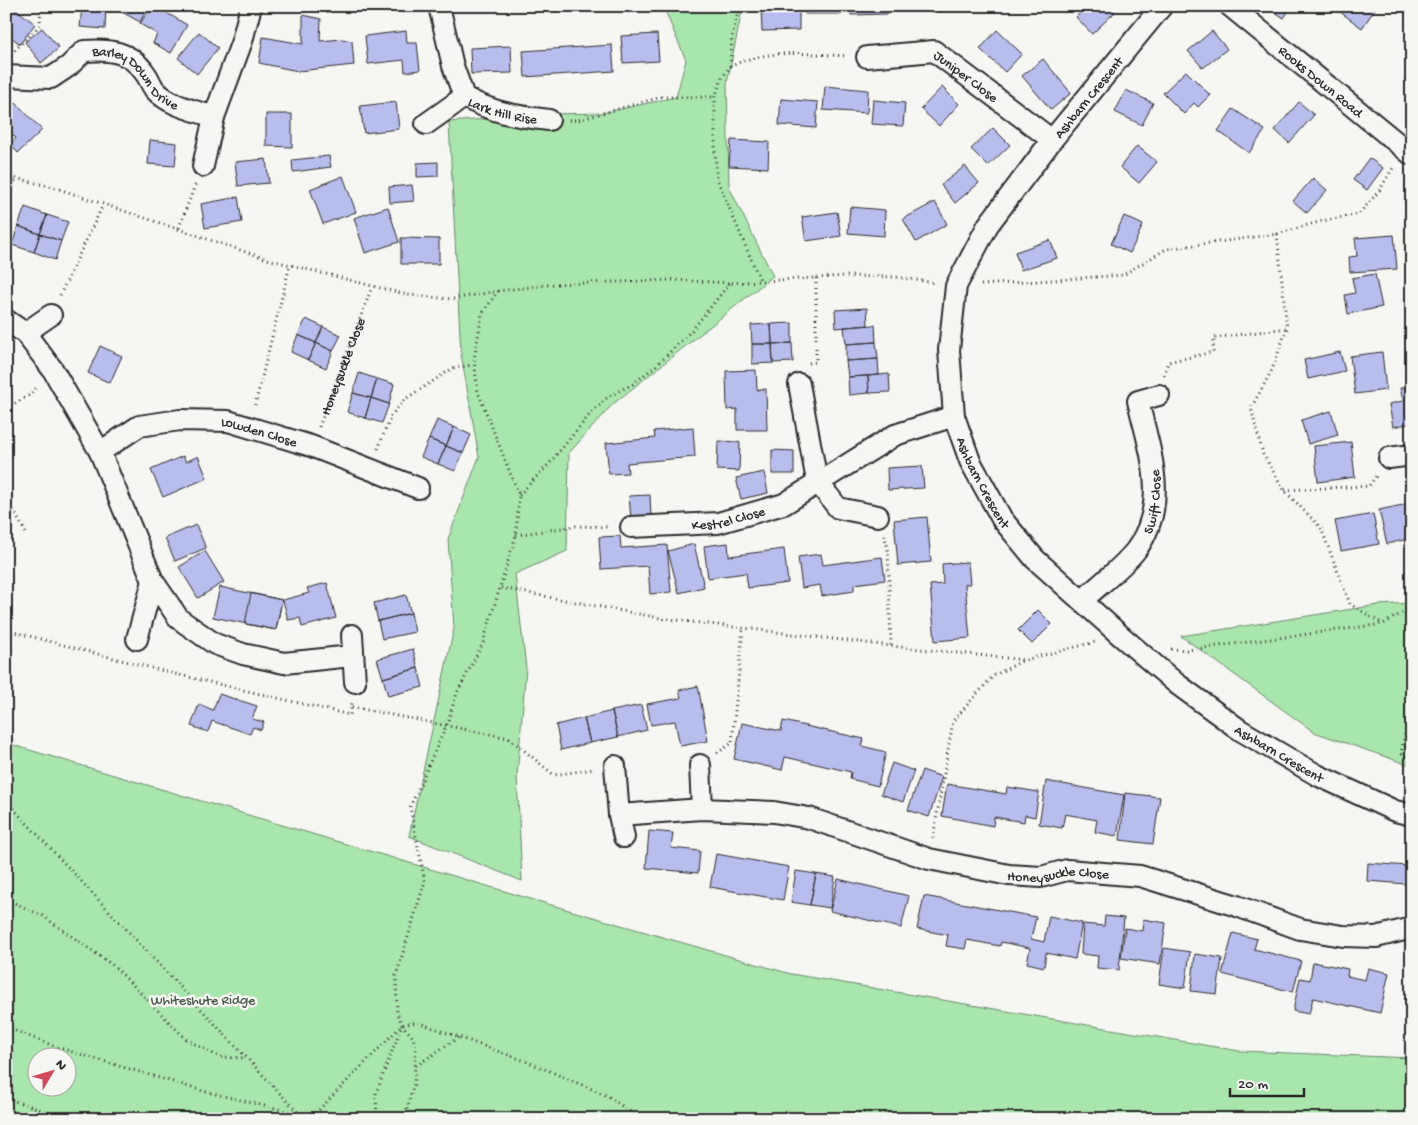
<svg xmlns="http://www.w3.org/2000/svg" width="1418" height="1125" font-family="'Gochi Hand',sans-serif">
<rect width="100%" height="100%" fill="#f6f6f2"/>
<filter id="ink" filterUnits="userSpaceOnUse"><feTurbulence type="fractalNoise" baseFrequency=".02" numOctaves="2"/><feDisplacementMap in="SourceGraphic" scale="10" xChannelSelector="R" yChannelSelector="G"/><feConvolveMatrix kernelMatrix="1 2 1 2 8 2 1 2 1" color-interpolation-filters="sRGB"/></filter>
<g filter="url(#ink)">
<path fill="#a9e6ad" stroke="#6a886c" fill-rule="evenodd" d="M663,6H743L727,83L729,187L773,276L613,404L569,453L567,551L515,574L526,668L517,776L522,881L409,836L454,628L448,539L479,457L461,354L449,122L545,114L602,113L676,97L686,60Z
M1412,603V766L1314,732L1181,636L1378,605Z
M6,743L541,902L791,974L1239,1051L1412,1058V1119H6ZM38,1058H68V1088H38Z"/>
<path fill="#b9bdee" stroke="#2b2b2b" d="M6,6H12L35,24L20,44L6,33Z
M82,6H106L105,29L80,27Z
M111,6H148L140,22Z
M151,6H155L187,25L171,53L153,43L157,34L140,24Z
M761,6H799V30L762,31Z
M805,6H842V14H805Z
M851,6H887V14L851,15Z
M1087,6H1109L1115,12L1092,34L1076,17Z
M1266,6H1292L1284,18Z
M1332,6H1377L1362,28Z
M303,15L321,19L320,41L342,39L352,41L354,65L298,71L259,63L263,37L303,44Z
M42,28L59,48L41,63L25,42Z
M997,30L1022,54L1005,72L980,49Z
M406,31L407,43H417L420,70L405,72L404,60L368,64L365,36Z
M1212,31L1227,49L1203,68L1188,51Z
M199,32L218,48L197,74L178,58Z
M657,34L659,61L623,63L621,36Z
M612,45L614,71L525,77L523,51Z
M511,46L512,73L471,74L470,48Z
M1043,59L1071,93L1051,110L1022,76Z
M1186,71L1210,95L1198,107L1194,103L1184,114L1163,93Z
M825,86L868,90L867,113L823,110Z
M942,87L959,104L939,126L921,109Z
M1126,90L1153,103L1142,125L1115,112Z
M781,99L818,102L816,128L779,125Z
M873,100L905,103L903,126L871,124Z
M396,102L399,129L364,133L360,106Z
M1299,102L1314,115L1289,143L1275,130Z
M16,103L42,130L18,153L10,144L16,138L6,128V112Z
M1233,109L1265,130L1249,153L1218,131Z
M266,114H292V147L266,146Z
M993,128L1010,145L988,166L971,149Z
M150,140L177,143L175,166L148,164Z
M731,140L769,142L768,168L729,166Z
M1137,146L1157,162L1139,183L1120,167Z
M329,156L331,167L293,172L292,160Z
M1369,158L1383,168L1367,190L1353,180Z
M266,159L269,183L238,186L235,162Z
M438,162V176L417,177V163Z
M965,166L979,183L955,203L941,185Z
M343,176L356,212L323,224L310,189Z
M1313,178L1327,190L1307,213L1293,201Z
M412,185L414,201L390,203L389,187Z
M238,197L242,222L205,228L201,204Z
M935,202L947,224L916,242L903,219Z
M25,207L47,215L40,234L18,226Z
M388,207L399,242L365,253L354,218Z
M850,207L885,210L884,236L848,233Z
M837,212L841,236L806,241L802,217Z
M47,215L68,222L61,241L40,234Z
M1124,216L1143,225L1130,253L1111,244Z
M18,226L40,234L34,252L12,245Z
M40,234L61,241L55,260L34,252Z
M1394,235L1397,269L1350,272L1349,257L1357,256L1355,238Z
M401,238L439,239V264H401Z
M1050,240L1057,258L1021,270L1015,252Z
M1375,274L1382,307L1348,314L1345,295L1355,293L1352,278Z
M867,308L868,325L836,328L835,310Z
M306,319L323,327L316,343L298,335Z
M792,323V343L772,344L771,324Z
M771,324L772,344H752L751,325Z
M875,325L876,342L846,344L844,327Z
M323,327L341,335L333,351L316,343Z
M298,335L316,343L308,360L291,352Z
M876,342L878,359L846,361V344Z
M316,343L333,351L326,368L308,360Z
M792,343L793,362L773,363L772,344Z
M752,344H772L773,363L752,364Z
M100,346L122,356L110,383L88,373Z
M1340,352L1345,371L1308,379L1304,360Z
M1382,352L1386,390L1355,394L1350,356Z
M878,359L879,375L848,377L846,361Z
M756,370L757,390L766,389L767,430H737V409L727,410L726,371Z
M359,373L377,379L371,398L353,393Z
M889,374L890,392L869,393L868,376Z
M868,376L869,393L849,395L848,377Z
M377,379L394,384L389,404L371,398Z
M1412,386V423L1393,427L1389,404L1403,401L1400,388Z
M353,393L371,398L365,418L347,412Z
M371,398L389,404L382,423L365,418Z
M1331,411L1338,435L1308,444L1301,420Z
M437,420L454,427L446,446L429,439Z
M454,427L471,435L463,453L446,446Z
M693,427L695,457L627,463L628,473L609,474L606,443L655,438L654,431Z
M429,439L446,446L438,464L421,457Z
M718,441L740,442L739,471L717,470Z
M1351,442L1355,477L1318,482L1314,446Z
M446,446L463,453L455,471L438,464Z
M772,450L794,451V474H772Z
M183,456L186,462L198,456L207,478L163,497L151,470Z
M922,466L924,488L888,490L887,468Z
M764,472L768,493L741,499L736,478Z
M650,495L651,518L631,519L629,496Z
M1412,503V538L1387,544L1379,510Z
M1373,514L1379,544L1341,551L1335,521Z
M927,517L931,562L898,565L894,520Z
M196,525L206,548L175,561L165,538Z
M620,536L621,548L667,545L671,592L650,594L648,566L601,569L599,537Z
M728,543L729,556L784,549L788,583L748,588L746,573L708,578L704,546Z
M694,544L704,587L679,593L668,551Z
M205,551L224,582L198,598L179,567Z
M821,554L823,565L882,557L885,580L854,584V591L822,596L820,585L802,588L798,557Z
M968,562L970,584H965L970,638L935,641L930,585L943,584L942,564Z
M327,583L336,618L302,627L300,618L288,620L283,600L309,593L307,588Z
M220,587L282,600L276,630L213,617Z
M251,593L282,600L276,630L245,624Z
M406,595L411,613L378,621L374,603Z
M1038,610L1052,624L1032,644L1018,630Z
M411,613L415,632L382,639L378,621Z
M413,649L418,668L383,678L377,659Z
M418,668L423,687L388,696L383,678Z
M698,686L708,741L680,746L675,721L651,725L647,704L681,698L679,690Z
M219,694L257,706L252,719L264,722L261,730L253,727L250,734L212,721L208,732L191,726L199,704L213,710Z
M641,705L647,730L618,737L612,711Z
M612,711L618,737L590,743L584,718Z
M584,718L590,743L561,750L556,725Z
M783,721L864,739L862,746L886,752L878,786L850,779L851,772L785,757L782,770L734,759L742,723L781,731Z
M892,763L914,771L903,802L881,794Z
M922,770L942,777L929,817L908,810Z
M1046,781L1124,795L1117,836L1095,832L1097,820L1065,814L1062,828L1039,824Z
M947,784L1006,794L1007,787L1039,792L1035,817L1025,815L1024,822L994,817L993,826L942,816Z
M1125,793L1160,797L1153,844L1120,840Z
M649,831L673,833L671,848L700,851L698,873L646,868Z
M716,854L789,867L783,900L710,887Z
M1368,863L1408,866L1407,884L1367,881Z
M796,871L816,874L810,905L791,902Z
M816,874L835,877L830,908L810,905Z
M838,879L909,896L901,928L830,911Z
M924,896L1036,917L1031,939L1044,942L1049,916L1082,923L1075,959L1046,953L1044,967L1027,963L1030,948L1001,942L1000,946L967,940L965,949L946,946L948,935L917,929Z
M1105,916L1124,918L1119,970L1097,968L1098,956L1081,954L1083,924L1104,926Z
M1143,919L1166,923L1160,964L1121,958L1125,928L1142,931Z
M1233,933L1257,939L1254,949L1301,961L1293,992L1222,974Z
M1164,948L1190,952L1185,988L1159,984Z
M1195,954L1222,958L1217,994L1191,991Z
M1313,962L1348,969L1347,976L1365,980L1368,968L1389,973L1380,1013L1313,998L1309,1014L1293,1011L1300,978L1310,980Z"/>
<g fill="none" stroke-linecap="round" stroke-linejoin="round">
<defs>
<g id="street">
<path id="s2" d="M439,6L453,66L464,97C494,113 515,116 549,120"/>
<path id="s3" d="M1162,6L1052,140L988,225L956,286L949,350L954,416L970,461L1002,519L1035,559L1121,636L1177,684L1240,730L1317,775L1395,811L1412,815"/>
<path id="s4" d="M1230,6L1412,155"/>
<path id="s5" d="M867,57L934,51L1052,140"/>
<path id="s6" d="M6,76L51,78L69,66L84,51C109,49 130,51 145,73C149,78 151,85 155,90C170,106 194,110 214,117L242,41L251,6"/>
<path d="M426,124L464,97"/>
<path d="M203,166L214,117"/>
<path d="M6,320L25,333L53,370L100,452L153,581L179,619L215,644L243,654L284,663L352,656"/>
<path d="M25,333L51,315"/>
<path d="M799,384L817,481L838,508L878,516"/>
<path id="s7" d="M100,452L139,426L180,420L228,421L311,446L418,488"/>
<path d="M1389,458L1412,455"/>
<path id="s8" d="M631,527L718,523L784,504L895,435L954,416"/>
<path id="s9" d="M1083,600C1100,584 1122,568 1136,550C1170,503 1150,452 1138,401L1159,395"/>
<path d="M352,635L355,682"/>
<path d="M137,639L153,581"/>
<path d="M700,765L702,809"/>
<path d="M615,766L619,815L624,837"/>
<path id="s10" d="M619,815L702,809L774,812L809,818L929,859L1009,875L1041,877L1067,870L1140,876L1237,906L1300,929L1343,936L1376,937L1412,928"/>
</g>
</defs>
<use href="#street" stroke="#2b2b2b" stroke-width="24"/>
<g stroke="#2b2b2b" stroke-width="3" stroke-dasharray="1 4" stroke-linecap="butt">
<path d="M739,6L732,38L730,67L722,78L715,97V154L717,179L760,280"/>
<path d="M11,54L40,25L41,6"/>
<path d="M730,67C764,48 809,54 847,56"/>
<path d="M569,120H578L661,97H715"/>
<path d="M6,176L53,187L267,259L408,295L453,299L498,291L555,284L674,280L730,283L846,276L896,277L936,283"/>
<path d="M6,205L16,178"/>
<path d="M179,228L195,185"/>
<path d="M1277,234L1287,328L1272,370L1251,408L1263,454L1284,490L1321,528L1350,604L1383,624"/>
<path d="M981,285L1123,275L1166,249L1277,234L1322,221L1359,214L1379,191L1393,168"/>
<path d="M60,295L103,205"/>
<path d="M809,363L816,362V277"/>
<path d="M1164,375L1168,362L1213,352L1214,338L1287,328"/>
<path d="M255,405L290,265"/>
<path d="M6,408L30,395L37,387"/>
<path id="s1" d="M319,427L372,287"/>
<path d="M378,449L391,416L404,400L453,368L473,365"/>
<path d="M1285,490L1369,486L1376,476"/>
<path d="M519,495L549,464L591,413L609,396L633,384L658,364L692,330L730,283"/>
<path d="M6,497L26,533"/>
<path d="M516,535L576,526L610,527"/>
<path d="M884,535L888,548L891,646"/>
<path d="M501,588L660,618L891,646L1025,660L1095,642"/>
<path d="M6,630L171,673L350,715L352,703"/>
<path d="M1171,649L1188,650L1383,624L1412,607"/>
<path d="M352,707L509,738L554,775L594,769"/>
<path d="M1412,716L1407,724L1401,753L1412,765"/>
<path d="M717,753L732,743L743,629"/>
<path d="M6,801L304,1119"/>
<path d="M933,838L953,721L993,676L1024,660"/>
<path d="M6,899L43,916L115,967L186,1039L219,1057L246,1058"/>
<path d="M6,1027L56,1047L203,1091L319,1119"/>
<path d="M416,1066L459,1037"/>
<path d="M6,1098L68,1119"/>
<path d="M312,1117L402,1025L417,1022L528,1062L606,1095L641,1119"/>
<path d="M377,1119L376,1093L401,1028"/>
<path d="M404,1119L414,1084L416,1049L413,1037L402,1025L397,1013L396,976L425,881L410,807L447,724L457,693L483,643L516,535L519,495L478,392L474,360L482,314L498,291"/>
<path d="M794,1119C850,1108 907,1113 963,1119"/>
</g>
<use href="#street" stroke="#f6f6f2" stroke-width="20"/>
</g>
</g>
<g text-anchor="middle" stroke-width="5" stroke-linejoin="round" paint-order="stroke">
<g font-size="14" fill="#2b2b2b" stroke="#f6f6f2">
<text dy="5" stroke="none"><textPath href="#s5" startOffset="108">Juniper Close</textPath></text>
<text dy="5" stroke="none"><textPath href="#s6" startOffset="150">Barley Down Drive</textPath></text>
<text dy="5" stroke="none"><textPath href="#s4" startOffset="118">Rooks Down Road</textPath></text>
<text transform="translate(1088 97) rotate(-51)" y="5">Ashbarn Crescent</text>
<text dy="5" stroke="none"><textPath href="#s2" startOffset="136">Lark Hill Rise</textPath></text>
<text dy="5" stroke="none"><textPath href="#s1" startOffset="65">Honeysuckle Close</textPath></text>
<text dy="5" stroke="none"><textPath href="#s7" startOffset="169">Lowden Close</textPath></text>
<text dy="5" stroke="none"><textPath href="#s3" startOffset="552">Ashbarn Crescent</textPath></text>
<text dy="5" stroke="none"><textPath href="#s9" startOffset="125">Swift Close</textPath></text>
<text dy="5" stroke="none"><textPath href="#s8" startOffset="98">Kestrel Close</textPath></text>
<text dy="5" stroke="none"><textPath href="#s3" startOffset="958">Ashbarn Crescent</textPath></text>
<text dy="5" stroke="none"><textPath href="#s10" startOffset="449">Honeysuckle Close</textPath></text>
</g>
<g font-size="14" fill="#4a5a4c" stroke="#f6f6f2">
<text x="203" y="1004">Whiteshute Ridge</text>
</g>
</g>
<rect width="1418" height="1125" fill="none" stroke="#f6f6f2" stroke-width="25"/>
<rect x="12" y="12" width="1393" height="1100" fill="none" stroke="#2b2b2b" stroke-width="2" filter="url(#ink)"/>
<g transform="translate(52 1072) rotate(52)"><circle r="24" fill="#f6f6f2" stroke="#a5a5a2"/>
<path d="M0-4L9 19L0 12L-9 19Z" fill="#d1495b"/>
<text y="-8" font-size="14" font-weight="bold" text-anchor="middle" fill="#2b2b2b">N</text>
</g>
<path d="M1230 1088v8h74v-8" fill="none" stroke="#2b2b2b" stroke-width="2.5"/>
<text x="1238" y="1088" font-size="15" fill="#2b2b2b" stroke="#f6f6f2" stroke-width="4" paint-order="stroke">20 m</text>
</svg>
